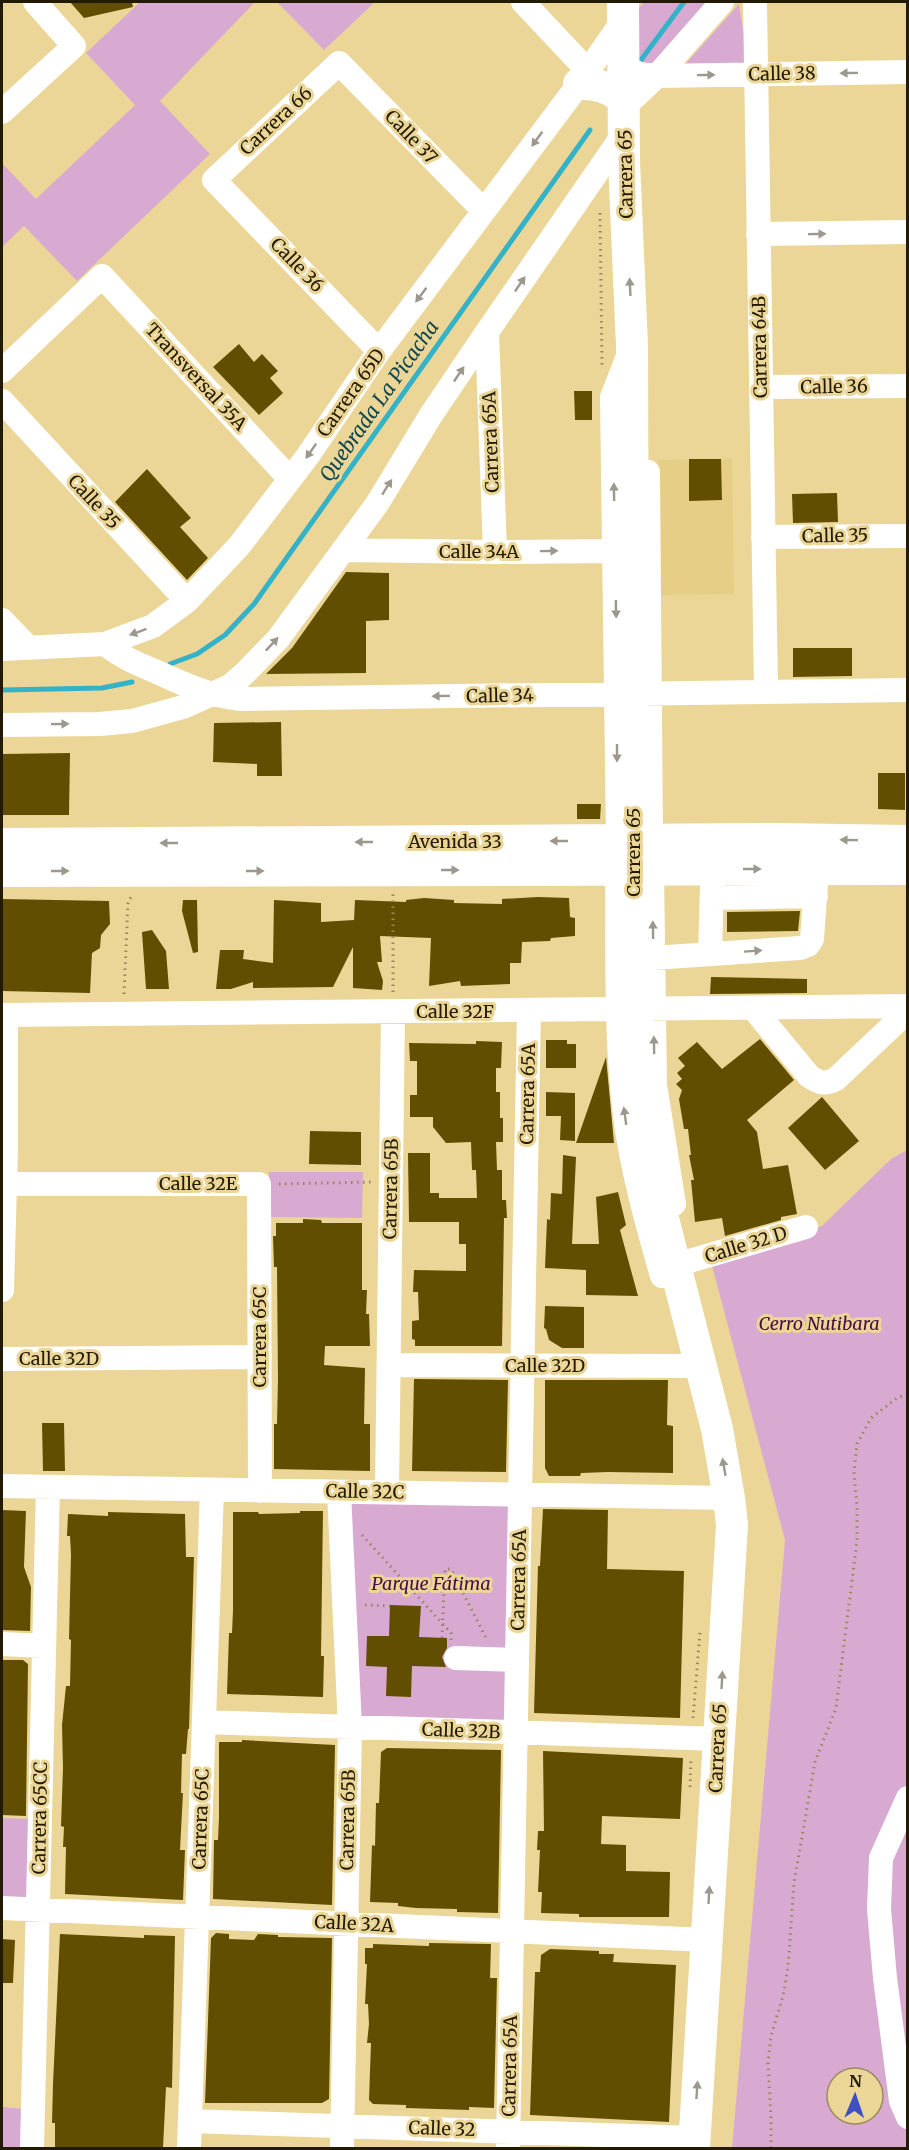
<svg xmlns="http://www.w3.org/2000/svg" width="909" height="2150" font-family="Merriweather,serif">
<rect width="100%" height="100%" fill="#ebd697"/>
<path fill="#e7ce87" d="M732,459L734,594L659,595L658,460Z"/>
<path fill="#d8aad2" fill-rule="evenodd" d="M140,2H255L160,101L210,154L77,281L24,226L2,247V163L36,199L135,105L86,53Z
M277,2H375L324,50Z
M644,2H716L658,68L632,60L626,25Z
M739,4L749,67L681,69Z
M907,1150V2148H732L785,1540L711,1262L822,1226L891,1159ZM837,2078H873V2114H837Z
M269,1172H363L362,1218L269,1217Z
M346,1499L513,1502L511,1721L354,1716Z
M2,1818L35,1819L32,1898L2,1897Z
M2,2107L23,2109L22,2148H2Z"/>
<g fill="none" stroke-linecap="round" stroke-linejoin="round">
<path stroke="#34b2c7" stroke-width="5" d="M638,64L684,2
M170,664L197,654L225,635L254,604L590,130
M2,690L102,688L132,682"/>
</g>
<path fill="#624e01" d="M70,2H132L133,7L84,18Z
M239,344L254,362L262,354L278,371L270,378L283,393L259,415L213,367Z
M574,391H592V420H575Z
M689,459H721L722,500L689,501Z
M147,469L191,518L180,527L208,558L187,580L115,502Z
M837,493L838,522L793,523L792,494Z
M346,572L389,573V620L366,621V673L266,674L292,648Z
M793,648H852V676L793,677Z
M281,722L282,776H257V764L213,762L214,723Z
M70,753L69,815H2V754Z
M878,773H905V810L878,809Z
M577,804H601L600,819H577Z
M538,897L569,898L570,917L575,918V936L551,938L550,941L522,942L521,963H510V984L461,986L460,981L429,986L431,938L380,936L382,962H377L383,981L382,990L353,988V947L333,987L253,988V982L231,989H216L220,950H244L243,959L273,963L274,900L321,903V922L354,920L355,900L406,902V900L424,898L454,900V903L502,904V899Z
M2,899L109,901L110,924L101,935L100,948L92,953L90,993L2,991Z
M183,900H197L198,952L193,953L182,911Z
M800,911L798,931L727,932V912Z
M152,930L166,951L169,989H146L142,932Z
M711,977L807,979V993L710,994Z
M760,1039L794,1080L747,1120L757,1132L763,1169L788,1165L797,1214L781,1217V1220L725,1236L722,1218L695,1222L691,1180H694L689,1155H691L688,1129H684L679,1099L682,1090L676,1084L682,1079L677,1073L685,1066L678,1058L697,1042L722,1069Z
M546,1040H567V1044H576V1068H546Z
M476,1041L502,1042L501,1068H496V1092H500V1118H503V1142H496L497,1170H502V1200H506L507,1218H504L502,1346H415V1340L412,1339V1321L419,1320L418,1292H413L414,1270L466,1271V1244H459V1222H409L408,1153H430V1193H439V1198H477L476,1170H472L471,1142L446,1143L433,1127V1117H410V1095H417V1061H410L409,1043L476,1044Z
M606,1057L614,1143H576L592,1097Z
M546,1092L575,1093V1141L560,1140L561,1116H546Z
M822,1097L859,1141L825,1170L788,1128Z
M310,1131L361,1132V1165L309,1164Z
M563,1155L576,1157L572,1244H599L596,1197L618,1192L626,1225L620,1230L638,1296L586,1295V1270L545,1268L547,1219L550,1220L551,1193L562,1194Z
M303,1219L321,1220L322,1223H362V1290H367L366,1314H369L370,1346H325L324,1365L365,1368L364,1424H370V1471L274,1469V1424H277L278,1379L277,1267H274L273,1236H276V1223H303Z
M545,1306L584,1307V1348H562L549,1340L546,1329L544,1328Z
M414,1379L508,1380L506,1472L412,1471Z
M545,1380H668L667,1425L673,1426V1473L608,1472L581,1473L580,1476H549L545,1468Z
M42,1423H64L65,1471H43Z
M543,1509L608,1510L607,1569L684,1571L680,1718L534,1713L538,1566H540Z
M2,1510L26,1511L24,1567L31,1587L30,1631L2,1630Z
M300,1511H323L321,1656H324L323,1697L227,1694L229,1633H232L233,1610V1512H258L259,1514L300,1513Z
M108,1512L185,1514L186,1557H194L189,1729H188L186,1754H182L181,1793H183L180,1850H185L183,1900L65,1894L66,1847H63L64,1827L61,1826L63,1768L62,1725L66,1686H70L71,1640L69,1639L71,1554L70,1536H67L68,1514L108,1516Z
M390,1605L421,1606L419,1637L447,1638V1648L442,1657L446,1667L412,1666L411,1697L386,1696L387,1667L366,1666L367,1636H389Z
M2,1660H23L28,1664L26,1816L2,1815Z
M242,1740L335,1745L332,1905L213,1899L214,1840H218L219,1817V1742H242Z
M387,1748L501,1750L498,1913L457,1912V1909L416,1908L398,1906V1903L370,1902L372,1845L375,1846L376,1803H379L381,1752Z
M543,1751L683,1758L680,1819L602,1816L601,1844L626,1845V1871L670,1872L669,1917H579V1914L541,1913L542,1892H538L540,1850H537L538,1831H544Z
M216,1933L229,1934V1939L254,1940L258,1934L278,1935V1937L332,1938L329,2099L322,2103H205L211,1938Z
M60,1934L144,1938V1935L175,1936L172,2088L166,2087L163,2148H55V2123H52L53,2084Z
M2,1939L15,1940L13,1983H2Z
M429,1943L491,1944L490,1978H497L494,2108L469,2107V2110L406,2108V2105L373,2104L369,2100L371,2043H367L369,2024L368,2004H365L367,1964H365V1948H373V1944L429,1946Z
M550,1949L599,1951V1954H614L613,1962L676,1965L669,2122L530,2115L535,1972H540L541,1955Z"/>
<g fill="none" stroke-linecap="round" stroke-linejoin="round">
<path stroke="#988859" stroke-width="3" stroke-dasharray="1.5 4.5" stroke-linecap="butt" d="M600,213L602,365
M393,992V894
M124,994L128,902L133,894
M279,1184L371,1182
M362,1535L451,1633V1641
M365,1605L390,1606
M442,1638L445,1569H451L487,1640
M693,1718L700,1632
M690,1787L691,1758
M771,2148V2119L768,2063L771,2036L783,1996L788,1967L794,1883L815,1762L836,1708L857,1541V1505L854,1472L857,1444L871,1418L897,1398L908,1394"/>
<path stroke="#fff" stroke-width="24" d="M523,2L588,71
M755,2L766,692
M623,65L639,74L657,76L908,72
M624,107L657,76L722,2
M2,112L74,46L35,2
M758,234L908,232
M487,332L495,552
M379,351L214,180L339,63L484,211
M2,371L102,276L290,479
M761,387L908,386
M2,401L187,601
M648,472L651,839
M763,537L908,536
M343,550L495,552L615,551
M2,620L29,648
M105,644C121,657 138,664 157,672C185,685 210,696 241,699L908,690
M2,649L105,644L153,626L187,601L239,546L307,457L379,351L579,84L626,16
M2,725L100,724L132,721L183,707L230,686L245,673L278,639L377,504L431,415L487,332L625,132
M618,840L612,397L628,356
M652,869L655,1085L674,1204
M617,870C618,951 615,1035 625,1116C632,1170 647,1224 662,1276
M712,898L816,896
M710,954L712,884
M653,958L800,948L808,945L812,939L817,869
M753,1008L809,1076C819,1083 825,1085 836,1079L908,1011
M2,1015L908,1006
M5,1184H259L260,1491
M686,1262L806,1227
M2,1290L6,1149V1015
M2,1359L260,1357
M389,1365L702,1366
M2,1486L729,1498
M339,1492L350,1727L342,2148
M387,1492L393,1012
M2,1644L44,1646
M456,1658L517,1660
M204,1722L719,1739
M908,1798L881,1858L879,1909L885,1978L901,2101L908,2117
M2,1908L707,1940
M190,2121L694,2138
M32,2148L48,1487
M189,2148L212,1490
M508,2148L529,1011"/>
<path stroke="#fff" stroke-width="32" d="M623,2L624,161L632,346L634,965L639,1088L650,1168L717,1429L729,1498L732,1525L694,2148
M579,84C597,83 610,88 624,99
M2,844L779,839L908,841
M2,871L908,869"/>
</g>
<defs><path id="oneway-solid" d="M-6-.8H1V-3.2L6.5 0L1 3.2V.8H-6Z" transform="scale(1.5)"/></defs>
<g fill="#9c988d">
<use href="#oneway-solid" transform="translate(849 73) rotate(179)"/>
<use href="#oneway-solid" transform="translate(706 75) rotate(-1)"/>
<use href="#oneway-solid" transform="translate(537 139) rotate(126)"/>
<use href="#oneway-solid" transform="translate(817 234) rotate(-1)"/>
<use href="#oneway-solid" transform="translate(520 284) rotate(-56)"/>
<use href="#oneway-solid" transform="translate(630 287) rotate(-93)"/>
<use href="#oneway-solid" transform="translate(421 295) rotate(127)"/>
<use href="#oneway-solid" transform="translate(459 374) rotate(-56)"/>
<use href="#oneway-solid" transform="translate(311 451) rotate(125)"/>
<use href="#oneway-solid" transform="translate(387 487) rotate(-58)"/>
<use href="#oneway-solid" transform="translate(614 492) rotate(-91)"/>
<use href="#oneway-solid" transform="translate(549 551) rotate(-1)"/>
<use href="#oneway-solid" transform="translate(616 609) rotate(89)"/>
<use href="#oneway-solid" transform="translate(138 632) rotate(160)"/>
<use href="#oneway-solid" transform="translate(272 644) rotate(-47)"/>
<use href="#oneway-solid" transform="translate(441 696) rotate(179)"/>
<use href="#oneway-solid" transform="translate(60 724) rotate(-1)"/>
<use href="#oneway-solid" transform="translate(617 753) rotate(90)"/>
<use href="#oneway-solid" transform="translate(849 840) rotate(-179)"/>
<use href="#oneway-solid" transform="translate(559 841) rotate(180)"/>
<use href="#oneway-solid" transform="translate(364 842) rotate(180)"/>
<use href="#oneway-solid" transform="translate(169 843) rotate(180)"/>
<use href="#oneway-solid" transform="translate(752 869)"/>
<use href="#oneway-solid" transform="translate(450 870)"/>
<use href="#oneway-solid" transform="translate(60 871)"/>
<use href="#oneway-solid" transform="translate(255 871)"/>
<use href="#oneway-solid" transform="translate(653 930) rotate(-91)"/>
<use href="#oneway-solid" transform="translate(753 951) rotate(-4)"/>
<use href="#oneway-solid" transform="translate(654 1045) rotate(-91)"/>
<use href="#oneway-solid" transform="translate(625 1116) rotate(-98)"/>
<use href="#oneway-solid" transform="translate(724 1467) rotate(-100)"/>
<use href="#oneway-solid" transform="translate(722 1680) rotate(-87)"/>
<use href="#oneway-solid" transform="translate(709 1895) rotate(-87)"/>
<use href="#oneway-solid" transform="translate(697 2090) rotate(-86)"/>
</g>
<g text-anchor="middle" stroke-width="6" stroke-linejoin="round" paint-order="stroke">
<g font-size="18" fill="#221a02" stroke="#ebd697">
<text transform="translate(782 74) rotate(-1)" y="6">Calle 38</text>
<text transform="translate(276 121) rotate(-43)" y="6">Carrera 66</text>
<text transform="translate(411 137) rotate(46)" y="6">Calle 37</text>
<text transform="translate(626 174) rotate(-91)" y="6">Carrera 65</text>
<text transform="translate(297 265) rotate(46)" y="6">Calle 36</text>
<text transform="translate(760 347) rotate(-91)" y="6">Carrera 64B</text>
<text transform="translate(196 377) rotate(47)" y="6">Transversal 35A</text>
<text transform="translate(834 387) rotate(-1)" y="6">Calle 36</text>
<text transform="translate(351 393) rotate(-55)" y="6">Carrera 65D</text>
<text transform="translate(491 442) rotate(-92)" y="6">Carrera 65A</text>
<text transform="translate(94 502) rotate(47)" y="6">Calle 35</text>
<text transform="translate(835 536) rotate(-1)" y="6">Calle 35</text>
<text x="479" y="558">Calle 34A</text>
<text transform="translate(500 696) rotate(-1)" y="6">Calle 34</text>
<text x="455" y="848">Avenida 33</text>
<text transform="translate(634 852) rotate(-90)" y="6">Carrera 65</text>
<text x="455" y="1018">Calle 32F</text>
<text transform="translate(528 1094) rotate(-89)" y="6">Carrera 65A</text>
<text x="198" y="1190">Calle 32E</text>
<text transform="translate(391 1189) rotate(-89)" y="6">Carrera 65B</text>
<text transform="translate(746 1245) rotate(-17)" y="6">Calle 32 D</text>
<text transform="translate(260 1337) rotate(-90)" y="6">Carrera 65C</text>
<text x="59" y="1365">Calle 32D</text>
<text x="545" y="1372">Calle 32D</text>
<text transform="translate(365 1492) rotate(1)" y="6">Calle 32C</text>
<text transform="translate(519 1580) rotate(-89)" y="6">Carrera 65A</text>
<text transform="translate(461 1731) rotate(2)" y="6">Calle 32B</text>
<text transform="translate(718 1748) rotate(-87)" y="6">Carrera 65</text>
<text transform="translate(40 1818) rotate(-89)" y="6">Carrera 65CC</text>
<text transform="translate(201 1819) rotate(-88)" y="6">Carrera 65C</text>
<text transform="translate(348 1820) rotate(-89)" y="6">Carrera 65B</text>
<text transform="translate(354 1924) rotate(3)" y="6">Calle 32A</text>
<text transform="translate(510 2066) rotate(-89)" y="6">Carrera 65A</text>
<text transform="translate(442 2129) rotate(2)" y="6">Calle 32</text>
</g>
<g font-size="18" font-style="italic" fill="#470c43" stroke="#ebd697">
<text x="819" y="1330">Cerro Nutibara</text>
<text x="431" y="1590">Parque Fátima</text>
</g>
<g font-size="20" font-style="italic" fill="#124750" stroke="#ebd697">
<text transform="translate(379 401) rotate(-55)" y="7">Quebrada La Picacha</text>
</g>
</g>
<rect width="909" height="2150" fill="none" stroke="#221a02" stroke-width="6"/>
<g transform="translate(855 2096) rotate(2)"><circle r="28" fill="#ebd697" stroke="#9b8b5b" stroke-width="1.5"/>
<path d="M0-4.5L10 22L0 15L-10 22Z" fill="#3e50c3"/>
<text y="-9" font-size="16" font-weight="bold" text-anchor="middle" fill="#221a02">N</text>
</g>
</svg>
